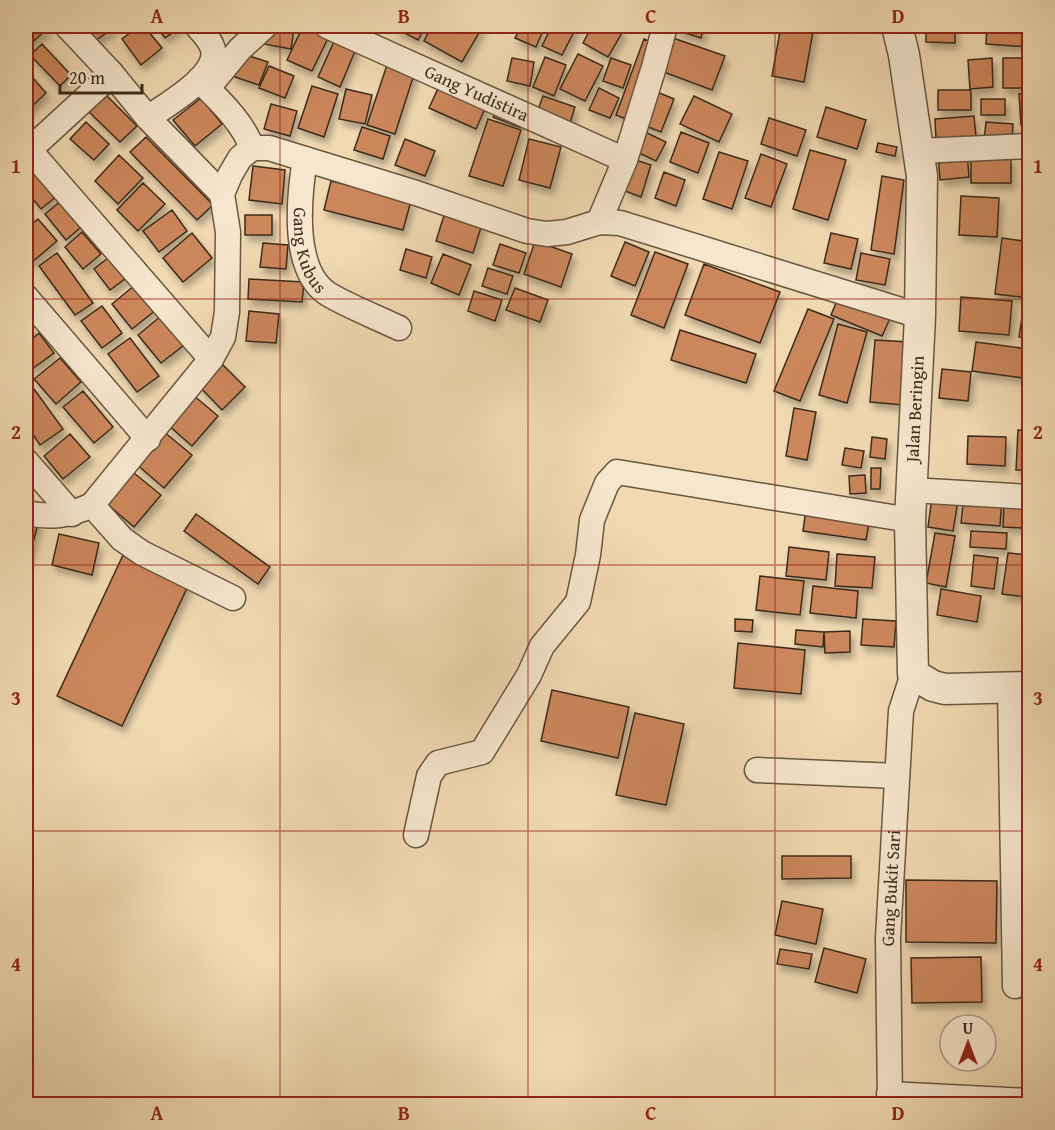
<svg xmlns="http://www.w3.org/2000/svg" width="1055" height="1130" font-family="'Gentium Book Plus',serif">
<defs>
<filter id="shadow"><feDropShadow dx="3.5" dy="6" stdDeviation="3" flood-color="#0004"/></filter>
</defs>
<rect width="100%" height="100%" fill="#f1d9b2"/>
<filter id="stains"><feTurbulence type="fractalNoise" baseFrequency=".00333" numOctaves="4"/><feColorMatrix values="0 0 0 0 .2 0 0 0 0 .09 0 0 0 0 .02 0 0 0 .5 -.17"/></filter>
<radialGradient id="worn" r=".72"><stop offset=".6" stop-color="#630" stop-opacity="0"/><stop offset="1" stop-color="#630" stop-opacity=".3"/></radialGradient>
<path fill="#cc865c" stroke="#3b2c1a" stroke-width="1.5" filter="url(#shadow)" d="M26,26H43L47,29L26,48Z
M83,26H116L95,41Z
M139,26H144L162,48L141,65L122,39Z
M156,26H182L165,38Z
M269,26L294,29L291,49L264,44Z
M303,26H321L332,30L312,71L287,60Z
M396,26H426L418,40L395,28Z
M432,26H483L462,62L424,41Z
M521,26H545L536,47L515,38Z
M552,26H577L562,55L542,46Z
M592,26H613L623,31L608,57L583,43Z
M677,26L704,27L701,38L676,30Z
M781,26H814L804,82L772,76Z
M926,26H955V43L926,42Z
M987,26H1030V47L986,44Z
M337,35L358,44L340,87L318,77Z
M673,38L725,56L712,90L661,71Z
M644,39L656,44L631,121L616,115Z
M42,44L71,75L60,86L30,55Z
M240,53L268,62L259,85L232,76Z
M578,54L603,66L585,101L560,89Z
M390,56L416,68L395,134L367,125Z
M545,57L566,65L554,96L533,87Z
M512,58L534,62L530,86L507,81Z
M611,58L631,65L623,88L603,81Z
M992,58L993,87L970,89L968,60Z
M1003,58H1030V88H1003Z
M269,66L294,76L285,98L259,88Z
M26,70L46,93L26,112Z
M440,84L487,104L476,129L429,108Z
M312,86L338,94L324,137L298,128Z
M599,88L619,98L610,118L589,110Z
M346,89L372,95L365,124L339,119Z
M652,90L674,99L661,132L638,123Z
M938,90H971V110H938Z
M104,93L137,126L120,142L87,110Z
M1030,93V125H1021L1019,94Z
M543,96L575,107L569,126L536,115Z
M694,96L732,114L719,142L680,124Z
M201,98L222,124L195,146L173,120Z
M981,99H1005V115H981Z
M271,104L297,111L290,136L264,129Z
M498,105L523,117L519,127L493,117Z
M826,107L866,120L857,149L817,137Z
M974,116L976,137L936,140L935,119Z
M769,118L806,130L797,156L761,144Z
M488,119L521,130L503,186L469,176Z
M86,122L109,144L94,160L70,139Z
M986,122L1013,124L1012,142L984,140Z
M362,127L390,136L383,159L354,150Z
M643,131L666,142L656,161L633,150Z
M681,132L709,143L698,173L670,162Z
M146,137L213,205L197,220L130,152Z
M405,139L435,151L425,176L395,165Z
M529,139L561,147L550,188L519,180Z
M878,143L897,147L895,156L876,152Z
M810,150L846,160L828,220L793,209Z
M967,151L969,177L940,180L938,154Z
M719,152L748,161L732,209L703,199Z
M761,154L787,164L771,207L745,198Z
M119,155L143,178L118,204L95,181Z
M971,158H1011V183H971Z
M26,160L57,196L41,209L26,190Z
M636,160L651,165L641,197L625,191Z
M253,166L285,170L282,204L249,200Z
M664,172L685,180L676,206L655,198Z
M882,176L904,180L894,254L871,250Z
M331,181L411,201L403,230L324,210Z
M143,183L165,204L138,231L117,210Z
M961,196L999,198L997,237L959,235Z
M66,197L87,222L66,240L45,214Z
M1027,197H1030V227H1025Z
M26,208L32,215L26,221Z
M446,209L483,221L473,253L436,241Z
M172,210L187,231L159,252L143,231Z
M245,215H272V235H245Z
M38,219L57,241L31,263L26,256V229Z
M82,232L101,254L83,269L65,247Z
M192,233L212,258L183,282L163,258Z
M831,233L858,239L851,269L824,263Z
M1002,238L1030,242V298L995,294Z
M535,241L572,254L561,287L524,274Z
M625,242L649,252L635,286L611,276Z
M263,243L288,245L286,269L260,267Z
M500,244L526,253L519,273L493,265Z
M406,249L432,257L426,278L400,270Z
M655,252L688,264L664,328L631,315Z
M57,253L93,303L75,315L39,266Z
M861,253L890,259L885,285L856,280Z
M113,254L130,275L110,290L94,269Z
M443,254L471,265L459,295L431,283Z
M704,264L780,292L760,343L685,315Z
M488,268L513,276L507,294L482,286Z
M249,279L304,282L302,302L248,299Z
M135,285L156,310L132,329L112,304Z
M515,288L548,300L540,322L506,310Z
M474,291L502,300L495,321L468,311Z
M840,293L892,314L882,336L831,315Z
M961,297L1012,301L1009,335L959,331Z
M102,306L122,333L102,348L81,321Z
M808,309L834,319L800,401L774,391Z
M1023,310L1030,311V339L1019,337Z
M249,311L279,314L276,343L246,341Z
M161,316L184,345L161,363L138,335Z
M26,321L33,330L26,336Z
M838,324L867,332L847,403L819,395Z
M680,330L756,354L746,383L671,360Z
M39,333L54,353L32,369L26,360V344Z
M130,338L159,376L137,392L108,354Z
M875,340L909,342L904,405L870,402Z
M976,342L1028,349L1023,378L972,371Z
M60,358L81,382L56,404L34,379Z
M221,363L245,387L222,410L198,385Z
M942,369L971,372L968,401L939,398Z
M34,389L63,429L40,445L26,424V396Z
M83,391L113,427L94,443L63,407Z
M193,395L218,416L192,446L167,424Z
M794,408L816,412L807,460L786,456Z
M1018,430L1030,431V470H1016Z
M163,431L192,455L164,488L135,463Z
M70,434L90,457L63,479L44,456Z
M968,436L1006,437L1005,466L967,464Z
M872,437L887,439L885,459L870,457Z
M845,448L864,451L861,468L842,465Z
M871,468H881L880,489H871Z
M134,473L161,495L134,527L107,504Z
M865,475L866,493L850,494L849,476Z
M964,495L1002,498L1000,526L961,523Z
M932,497L958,501L953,531L928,527Z
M1004,503L1025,504L1023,528L1003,527Z
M806,509L870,518L866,540L803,531Z
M196,514L270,567L258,584L184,531Z
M26,517L39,520L28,562L26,561Z
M971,531L1007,533L1006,549L970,547Z
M935,533L955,536L946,587L926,583Z
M59,534L99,543L92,575L52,565Z
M789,547L829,552L826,580L786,576Z
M124,553L189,584L122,726L57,696Z
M1008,553L1030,555L1027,597L1002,594Z
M837,554L875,557L872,588L835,586Z
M974,555L998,558L994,589L971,586Z
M760,576L804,581L800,615L756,610Z
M813,586L858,591L856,618L810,613Z
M941,589L981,596L977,622L937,615Z
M735,619L753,620L752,632L735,631Z
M863,619L896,621L894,647L861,645Z
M796,630L824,632L823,647L795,644Z
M850,631V652L825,653L824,632Z
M738,643L805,650L801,694L734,688Z
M552,690L629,707L618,758L541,741Z
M635,713L684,724L666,805L616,795Z
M782,856H851V878L782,879Z
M906,880L997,881L996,943L906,942Z
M1030,898V935H1020L1019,899Z
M782,901L823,909L816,944L775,935Z
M824,948L866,959L857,993L815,982Z
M780,949L812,954L809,969L777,964Z
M981,957L982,1002L912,1003L911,958Z"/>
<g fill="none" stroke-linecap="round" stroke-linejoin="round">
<defs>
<g id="minor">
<path d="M67,26L112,74L148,118L222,194"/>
<path id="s1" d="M327,26L625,160"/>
<path d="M199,80C218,99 243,122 252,148"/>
<path d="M208,88L240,49L265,26"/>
<path d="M148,118C167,104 219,76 213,49C210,39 203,33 197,26"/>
<path d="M26,146L211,359"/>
<path d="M919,151L1030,146"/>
<path d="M26,153L112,74"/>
<path id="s2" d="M305,159C299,196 291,270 328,294C350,307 376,317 399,328"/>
<path d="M599,222L625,160L654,67L665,26"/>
<path d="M26,297L148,439"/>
<path d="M26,461L72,514"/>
<path d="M911,490L1030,497"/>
<path d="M92,505L122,539L142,553L233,598"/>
<path d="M26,513C50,518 69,516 92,505L211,359L223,337L227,312L228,232L222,194L230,175L240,158L252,148H269L416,193L527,231L547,234L567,232L599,222L620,223L920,316"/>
<path d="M1010,687L1015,986"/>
<path d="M757,770L897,776"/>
<path d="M416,835L429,776L438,763L482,752L529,675L542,646L578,602L588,555L592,520L607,483L617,472L910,520"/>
<path d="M889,1094L1030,1101"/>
<path id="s3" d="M890,1104L888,938L901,711L913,674"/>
</g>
<path id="tertiary" d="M897,26L904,55L922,176L920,316L910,520L913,674L933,686L945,689L1030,687"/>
</defs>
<use href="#minor" stroke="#685740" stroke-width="27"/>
<use href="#tertiary" stroke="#685740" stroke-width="33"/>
<use href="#minor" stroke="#f6e6cd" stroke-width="24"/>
<use href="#tertiary" stroke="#f6e6cd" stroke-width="30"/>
</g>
<path fill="none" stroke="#8f2418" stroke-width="1.5" stroke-opacity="0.55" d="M280,26V1104M528,26V1104M775,26V1104M26,299H1030M26,565H1030M26,831H1030"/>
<g text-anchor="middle" stroke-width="4.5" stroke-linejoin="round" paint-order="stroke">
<g font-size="18" fill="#3b2c1a" stroke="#f6e6cd">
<text dy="6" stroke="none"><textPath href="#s1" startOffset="164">Gang Yudistira</textPath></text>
<text dy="6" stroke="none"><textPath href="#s2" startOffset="93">Gang Kubus</textPath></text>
<text transform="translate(915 409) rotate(-87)" y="6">Jalan Beringin</text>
<text dy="6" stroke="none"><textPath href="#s3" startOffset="216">Gang Bukit Sari</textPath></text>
</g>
</g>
<rect width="1055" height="1130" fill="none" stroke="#f1d9b2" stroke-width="66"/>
<g transform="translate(968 1043)"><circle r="28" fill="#f6e6cd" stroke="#ab9c85" stroke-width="1.5"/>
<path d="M0-4.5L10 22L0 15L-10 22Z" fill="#8f2418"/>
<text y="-9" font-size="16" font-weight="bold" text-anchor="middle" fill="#3b2c1a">U</text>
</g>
<path d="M60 84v9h82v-9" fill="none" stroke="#3b2c1a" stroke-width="3"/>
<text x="69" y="84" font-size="18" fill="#3b2c1a" stroke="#f6e6cd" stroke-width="4.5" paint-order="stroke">20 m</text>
<rect x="33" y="33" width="989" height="1064" fill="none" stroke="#8f2418" stroke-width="2"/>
<g font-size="20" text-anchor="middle" font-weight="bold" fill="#8f2418">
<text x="157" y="23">A</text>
<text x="404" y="23">B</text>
<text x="651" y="23">C</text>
<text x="898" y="23">D</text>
<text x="16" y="173">1</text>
<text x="1038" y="173">1</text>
<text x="16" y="439">2</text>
<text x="1038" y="439">2</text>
<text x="16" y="705">3</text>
<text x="1038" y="705">3</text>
<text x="16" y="971">4</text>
<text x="1038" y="971">4</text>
<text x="157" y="1120">A</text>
<text x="404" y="1120">B</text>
<text x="651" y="1120">C</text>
<text x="898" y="1120">D</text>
</g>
<rect width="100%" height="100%" filter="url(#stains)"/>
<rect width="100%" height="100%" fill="url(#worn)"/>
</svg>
